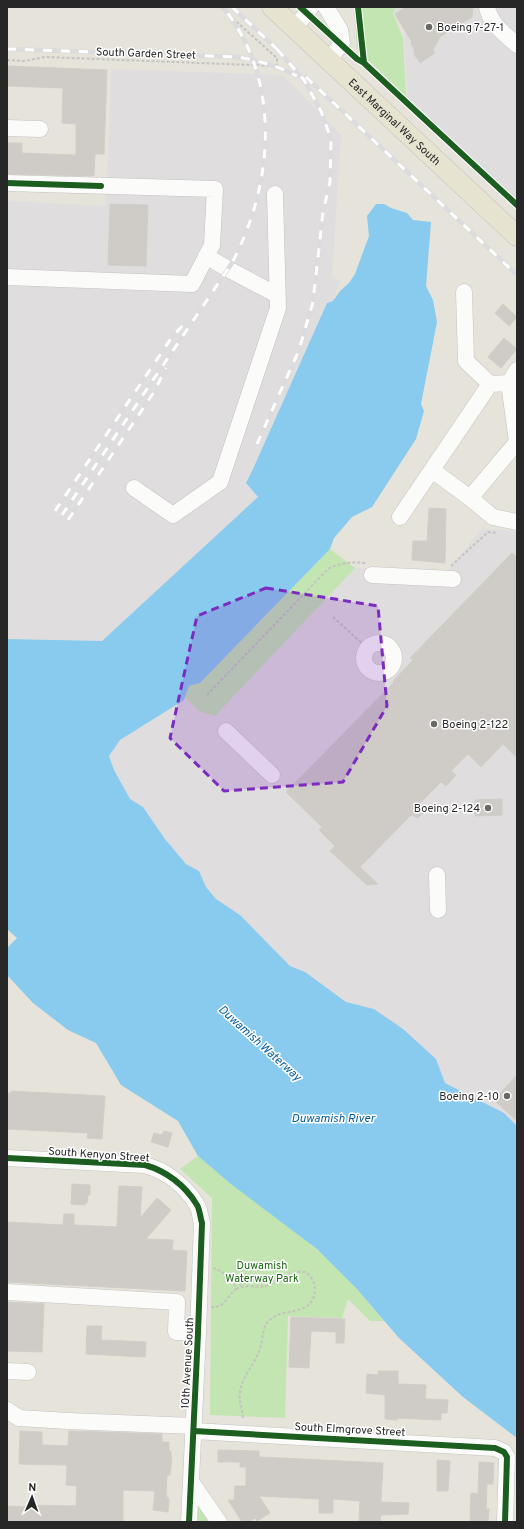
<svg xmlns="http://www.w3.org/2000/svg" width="524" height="1529" font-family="Overpass,sans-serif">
<rect width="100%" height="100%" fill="#e6e3db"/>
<path fill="#e0dddf" d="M390,7H517V204L408,104L404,32Z
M111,69L283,75L341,135L332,276L340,281L333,301L327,303L253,469L246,483L258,497L102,641L7,639V201L106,206Z
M481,529L517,531V1126L504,1113L445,1083L436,1059L374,1009L346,1002L305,972L290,966L240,915L216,899L206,887L199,871L186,864L165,839L143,807L130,799L114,770L109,756L120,740L184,700L185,697L199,711L215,716L355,568L448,571Z"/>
<path fill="#c2e5b1" d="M354,7H395L393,13L403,38L406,96L357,49Z
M330,549L355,568L215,716L199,711L185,697L189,686L200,683Z
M198,1156C236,1188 277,1216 315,1248C341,1269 363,1296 384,1321H370L348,1299L342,1318L288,1316L285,1418L210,1415L212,1198L180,1169Z
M192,1491L216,1522H189Z"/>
<path fill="#88cbef" d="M376,204H384L391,208L407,213L413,220L431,222L426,286L433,300L437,322L421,404L424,411L416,439L372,507L352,517L334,538L330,549L200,683L189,686L184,700L120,740L109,756L114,770L130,799L143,807L165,839L186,864L199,871L206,887L216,899L240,915L290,966L305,972L346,1002L374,1009L403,1029L436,1059L445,1083L504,1113L517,1126V1438L463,1397L399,1338L356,1288L317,1249L231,1184L198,1156L178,1121L121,1085L96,1043L68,1030L33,1003L7,975V948L17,938L7,929V639L102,641L258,497L246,483L253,469L327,303L333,301L340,291L349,283L355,274L369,236L367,216Z"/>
<path fill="#cfccc7" stroke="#d1cec8" d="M406,7H473L472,17L440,37L433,50L435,53L420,63L414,54V49L411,43L412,42L395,14Z
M7,66L107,70L104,154H95L94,176L7,174V143H22V153L76,155V124L62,123L63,88L7,86Z
M110,204L148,205L146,266L108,265Z
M503,304L517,317L509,326L495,313Z
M504,338L517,349L501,368L488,357Z
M429,508L446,509L445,563L412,560L413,541H427Z
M512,553L517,557V758L503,744L481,767L468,754L451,771L456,775L446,786L441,782L419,804L426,810L418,818L411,815L360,867L378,884L367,885L330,851L335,846L319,830L322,827L286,792L394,682L393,681L413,660L410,658Z
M502,799V815L475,816V800Z
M517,1075V1121L494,1100Z
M11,1091L105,1096L102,1139L87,1138L88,1133L7,1129V1093H11Z
M164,1131L172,1133L168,1147L151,1142L154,1133L162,1135Z
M72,1184L90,1185V1195H88L87,1203H85V1205L71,1204Z
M119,1186L142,1187L140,1218L157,1198L171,1210L146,1239L173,1240L172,1250L187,1251L185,1291L7,1282V1222L63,1225L64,1214H74V1225L117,1227Z
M7,1302L44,1304L42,1352L7,1351Z
M291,1317L345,1319L344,1343H336V1332L311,1331L309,1368L289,1367Z
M87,1326H102L101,1340L146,1342L145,1357L86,1354Z
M378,1371H398V1384L426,1385L425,1399L448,1400L447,1413H441V1420L397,1418V1420L385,1419V1395L366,1393L367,1374L378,1375Z
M20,1431L42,1432V1445L68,1446L69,1431L162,1434V1442H169V1451H171V1457H172L170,1475H167L166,1497H168L169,1501L168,1512L153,1510L155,1491L123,1490V1522H7V1506L27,1507V1505L76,1506L77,1486L66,1485L67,1465L19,1464Z
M218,1450L259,1451V1457L383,1463L381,1502L409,1503L408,1514L381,1515L380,1522H359L360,1501L333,1499V1513H319V1499L259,1496L270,1513L257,1521L255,1518L249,1522H242L228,1500H234L235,1486H246V1467H240V1462H218Z
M437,1460L450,1461L448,1491H437Z
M479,1462L494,1463L493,1484H487L486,1509H489L488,1522H470L471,1493L478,1494Z"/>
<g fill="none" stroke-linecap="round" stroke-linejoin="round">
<defs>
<path id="minor" d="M326,7L340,30L342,43L329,60
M487,7C490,24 505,34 517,45
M295,28L311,7
M7,128L40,129
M7,183L215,189L212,245L192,284L7,277
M206,256L228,269L277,295
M464,292L466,361L490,384
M509,383L517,442
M517,442L470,498L493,517L517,522
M432,470L470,498
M134,488L173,515L220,482L278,308L275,194
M400,517L490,384L509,383L517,370
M372,575L453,579
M364 658a15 15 0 1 1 30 0a15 15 0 1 1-30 0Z
M226,731L272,775
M437,875L438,910
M7,1158L145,1165C166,1171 185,1185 197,1205C200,1210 200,1217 202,1223L198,1333L189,1522
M7,1292L177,1302L176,1332L198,1333
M7,1371L28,1372
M7,1410L19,1418L68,1421L194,1426
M194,1431L495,1448L504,1452L507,1457L505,1522
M192,1483L219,1522"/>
<g id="major">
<path id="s1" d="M272,7L517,236"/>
</g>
</defs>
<use href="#minor" stroke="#c3c2c2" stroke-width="17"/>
<use href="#major" stroke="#c3c1bf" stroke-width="21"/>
<path stroke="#c4c3c2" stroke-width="2" stroke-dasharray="3 2" stroke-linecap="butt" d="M7,60L24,61L45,57L277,66V58L220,7
M451,566L488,532L497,533
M333,617L367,648
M207,695L328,569C341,562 353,562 367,563
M213,1268C218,1268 235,1282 243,1286
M236,1289C245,1284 256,1288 266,1286C279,1282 304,1259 313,1281C316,1287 315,1294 313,1299C306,1313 287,1310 275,1316C272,1318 268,1321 266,1324C262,1332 263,1340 260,1348C256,1364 242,1375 240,1392C238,1401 243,1410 243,1419
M211,1307C225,1308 226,1297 236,1289L233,1281"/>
<use href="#minor" stroke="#fbfbfa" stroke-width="16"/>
<use href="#major" stroke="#e6e3d0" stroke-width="20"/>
<defs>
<path id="rail" d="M232,7L280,52
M7,49L238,57C260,61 278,66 297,76
M306,77L517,275
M257,444L299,350L313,302L323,212L330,182L331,139L321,111L304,80L276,48
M55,511L172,337L186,322
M62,515L232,263C274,183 282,81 223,7
M68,520L144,407L154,392L166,368"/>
</defs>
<use href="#rail" stroke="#dcdbdd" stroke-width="4.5"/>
<use href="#rail" stroke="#fff" stroke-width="3" stroke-dasharray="9" stroke-linecap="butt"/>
<defs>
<path id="cycleway" d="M300,7L357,59L364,63L517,205
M358,7L364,63
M7,183L101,186
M7,1158L145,1165C166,1171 185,1185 197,1205C200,1210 200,1217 202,1223L198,1333L189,1522
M194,1431L495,1448L504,1452L507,1457L505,1522"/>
</defs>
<use href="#cycleway" stroke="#fff" stroke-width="8"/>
<use href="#cycleway" stroke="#1b5e20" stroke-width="6"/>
</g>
<path fill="#7b2cbf" fill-opacity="0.2" stroke="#7b2cbf" stroke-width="3" stroke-dasharray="8 5" stroke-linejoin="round" d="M266,588L378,606L387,706L343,782L224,791L170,738L197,616Z"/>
<g fill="#6a6966" stroke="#fff" stroke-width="1.5">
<circle cx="429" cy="27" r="4"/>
<circle cx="434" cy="724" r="4"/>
<circle cx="488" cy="808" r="4"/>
<circle cx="507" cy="1096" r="4"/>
</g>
<g text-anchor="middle" stroke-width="3" stroke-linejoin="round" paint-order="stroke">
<g font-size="11" fill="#272727" stroke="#fff" text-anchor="start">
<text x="437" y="31">Boeing 7-27-1</text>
<text x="442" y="728">Boeing 2-122</text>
<text x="480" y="812" text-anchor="end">Boeing 2-124</text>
<text x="499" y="1100" text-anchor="end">Boeing 2-10</text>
</g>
<g font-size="11" fill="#272727" stroke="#fff">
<text transform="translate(146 53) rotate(2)" y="4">South Garden Street</text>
<text dy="4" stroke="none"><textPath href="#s1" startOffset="168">East Marginal Way South</textPath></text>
<text transform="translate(99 1154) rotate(4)" y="4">South Kenyon Street</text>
<text transform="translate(187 1363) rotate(-87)" y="4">10th Avenue South</text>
<text transform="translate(350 1429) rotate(3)" y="4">South Elmgrove Street</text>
</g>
<g font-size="11" fill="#1d6714" stroke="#fff">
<text x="262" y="1269">Duwamish<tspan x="262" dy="13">Waterway Park</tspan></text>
</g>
<g font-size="12" font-style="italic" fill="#045b9e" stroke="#fff">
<text transform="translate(260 1043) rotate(42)" y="4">Duwamish Waterway</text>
<text x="333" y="1122">Duwamish River</text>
</g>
</g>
<rect width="524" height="1529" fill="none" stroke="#272727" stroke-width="16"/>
<g transform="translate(32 1497) rotate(2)" stroke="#ffffff" stroke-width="3" paint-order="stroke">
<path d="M0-3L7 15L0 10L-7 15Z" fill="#272727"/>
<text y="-6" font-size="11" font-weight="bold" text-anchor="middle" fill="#272727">N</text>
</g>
</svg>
